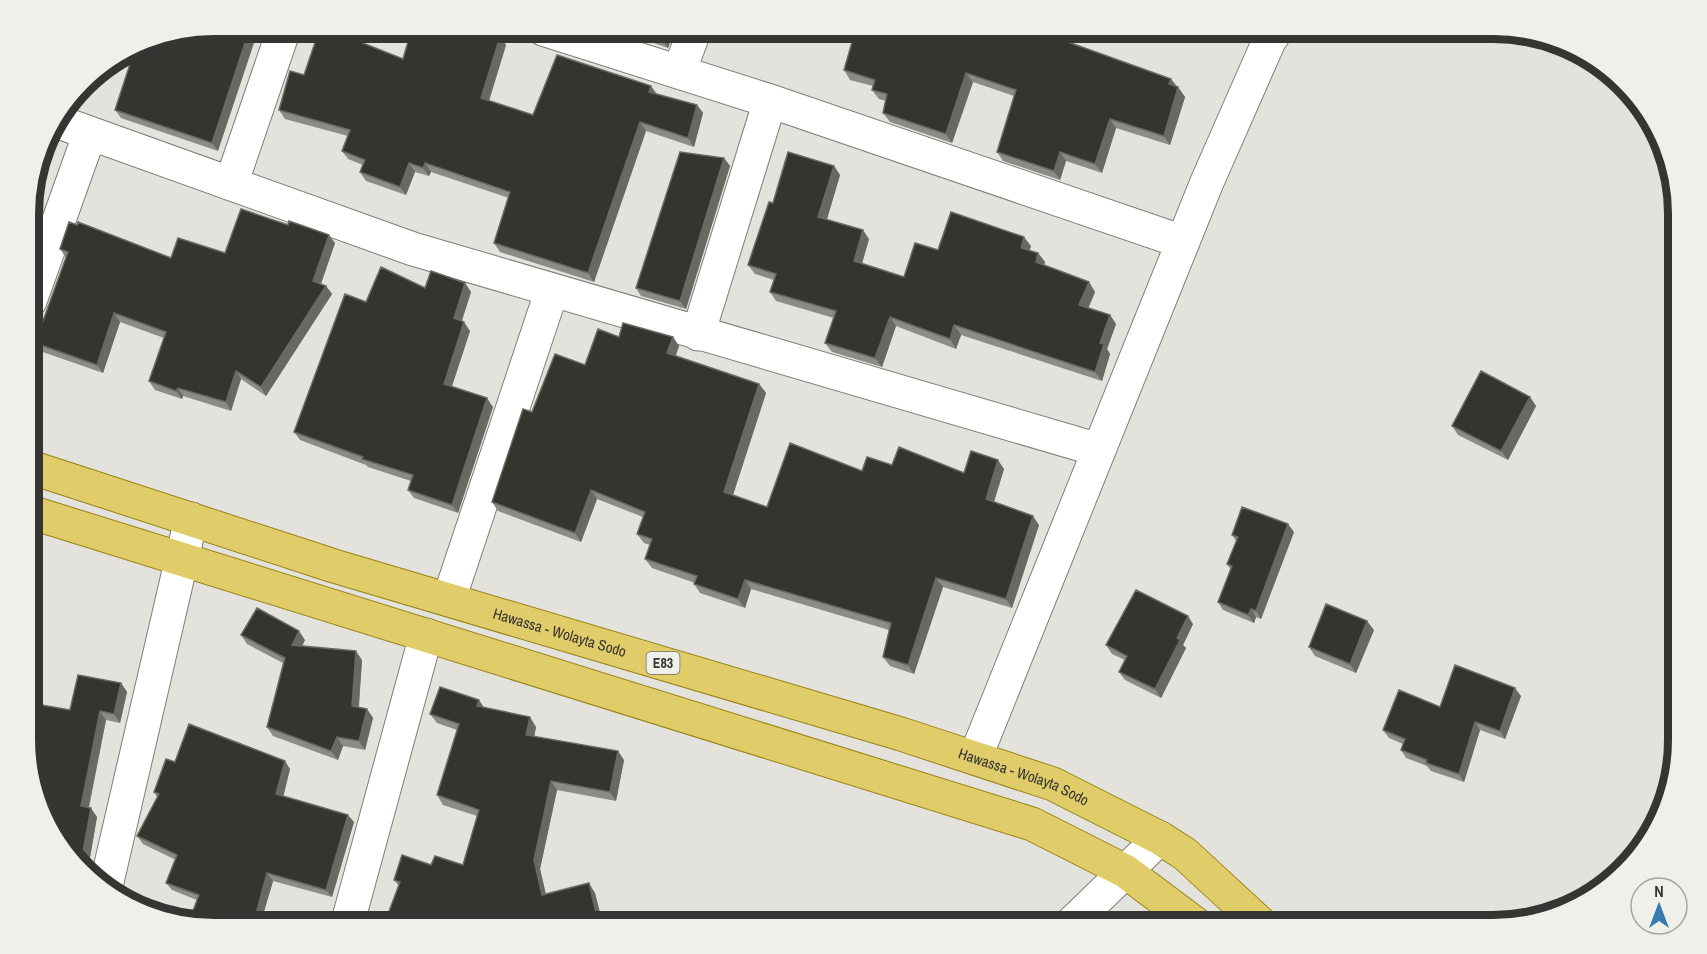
<svg xmlns="http://www.w3.org/2000/svg" width="1707" height="954" font-family="'Archivo Narrow',sans-serif">
<rect width="100%" height="100%" fill="#e4e2dc"/>
<g fill="none" stroke-linecap="round" stroke-linejoin="round">
<defs>
<path id="minor" d="M543,29L770,101L1183,242
M679,72L695,29
M56,121L413,249L1099,450
M231,184L284,29
M30,301L90,133
M698,334L770,101
M449,599L552,290
M975,758L1207,182L1269,41L1277,29
M106,886L191,519
M347,925L426,635
M1070,925L1160,838"/>
<g id="primary">
<path id="s1" d="M30,467L334,566L901,734L1053,784L1160,838L1185,854L1262,925"/>
<path d="M30,512L1032,824L1125,871L1197,925"/>
</g>
</defs>
<use href="#minor" stroke="#7f7e78" stroke-width="35"/>
<use href="#primary" stroke="#978215" stroke-width="35"/>
<use href="#minor" stroke="#fff" stroke-width="33"/>
<use href="#primary" stroke="#e0cd69" stroke-width="33"/>
</g>
<path fill="#8c8b86" d="M612,28H675L668,48Z
M824,28H1052L1049,35L1171,79L1185,97L1170,145L1116,128L1102,173L1066,161L1060,180L1003,161L997,152L1014,96L973,82L952,143L890,122L883,113L886,101L879,99L872,90L873,86L850,80L844,70L853,38Z
M460,31L500,37L506,45L489,101L533,115L651,86L657,94L697,105L703,113L694,147L646,131L594,282L500,252L494,243L509,198L431,172L429,176L415,172L406,195L366,181L360,172L363,165L348,159L342,151L348,136L285,119L279,110L304,75L403,59Z
M143,43L218,151L121,118L115,110L130,65L115,60Z
M724,158L730,166L686,309L641,296L636,288Z
M834,166L840,175L827,219L869,239L862,264L904,277L938,250L1031,246L1029,251L1038,253L1045,262L1044,265L1089,282L1095,292L1088,308L1110,315L1116,324L1107,349L1110,354L1102,381L961,335L956,349L896,326L882,367L832,352L825,343L834,318L776,301L770,292L774,280L755,274L748,265L773,203Z
M335,243L321,284L326,286L332,294L266,396L241,379L231,411L183,396L182,399L155,390L149,381L164,338L120,322L103,373L40,351L35,343L66,258L60,249L171,258Z
M465,283L471,292L461,321L470,331L452,386L493,407L458,513L414,498L408,490L411,481L368,467L366,465L300,440L294,432L366,302L425,288Z
M619,337H673L679,346L676,356L759,384L766,393L733,495L767,507L862,471L892,465L964,473L1004,469L994,502L1039,525L1012,608L943,587L914,674L890,666L883,657L889,630L751,589L745,608L700,593L694,584L695,583L652,568L645,559L650,545L644,543L637,534L643,517L597,499L581,542L498,511L492,502L532,412L585,365Z
M1530,397L1536,406L1508,460L1458,435L1452,426Z
M1294,532L1261,619L1256,617L1254,623L1223,610L1218,602L1231,570L1227,564L1236,541L1232,535Z
M1193,624L1183,645L1186,648L1161,698L1125,680L1119,672L1125,660L1112,654L1106,645Z
M1374,630L1356,673L1315,656L1309,647Z
M241,635L305,640L302,646L362,660L359,707L367,709L373,718L365,750L343,746L338,760L273,736L267,727L283,663L247,644Z
M121,683L127,692L120,723L106,720L89,808L97,817L88,869L60,843L70,710Z
M1521,696L1505,739L1480,730L1464,782L1431,771L1427,766L1406,758L1401,750L1403,744L1389,738L1383,730L1440,707Z
M484,708L536,727L534,736L624,760L616,801L557,790L540,869L546,894L595,893L603,925L399,886L394,880L431,865H463L477,816L443,805L437,795L457,730L437,723L430,714Z
M175,762L290,769L283,796L354,822L332,897L273,881L260,925L214,926L197,900L172,890L166,883L176,860L143,844L137,836L157,797L154,792Z"/>
<path fill="#6a6863" d="M250,28H259L218,151L212,143Z
M666,28H675L668,48L662,39Z
M1041,28H1052L1047,41L1040,32Z
M500,37L506,45L487,107L481,98Z
M966,73L973,82L952,143L946,134Z
M1171,79L1178,88L1169,84Z
M651,86L657,95L649,92Z
M1178,87L1185,97L1170,145L1164,136Z
M697,105L703,113L694,147L688,138Z
M1110,119L1116,128L1102,173L1095,164Z
M640,122L646,131L594,282L588,273Z
M1060,152L1066,161L1060,180L1054,171Z
M724,158L730,166L686,309L680,301Z
M409,163L415,172L406,195L400,187Z
M425,163L431,172L429,176L423,168Z
M834,166L840,175L825,226L818,217Z
M34,210L40,218L30,245V221Z
M863,230L869,239L860,270L854,261Z
M329,235L335,243L319,289L313,281Z
M1024,237L1031,246L1027,257L1021,248Z
M1038,253L1045,262L1042,271L1036,262Z
M1089,282L1095,292L1086,314L1079,305Z
M465,283L471,292L460,327L454,318Z
M326,286L332,294L266,396L261,387Z
M114,313L120,322L103,373L97,365Z
M1110,315L1116,324L1107,349L1110,354L1102,381L1095,372L1100,343Z
M890,317L896,326L882,367L875,358Z
M464,322L470,331L450,392L444,384Z
M954,325L961,335L956,349L950,339Z
M673,337L679,346L673,362L667,353Z
M236,371L241,379L231,411L226,402Z
M759,384L766,393L731,501L724,492Z
M178,388L183,396L182,399L176,391Z
M1530,397L1536,406L1508,460L1501,451Z
M487,398L493,407L458,513L452,505Z
M998,460L1004,469L992,508L986,499Z
M591,490L597,499L581,542L575,533Z
M1033,516L1039,525L1012,608L1006,599Z
M1288,524L1294,532L1261,619L1256,611Z
M936,578L943,587L914,674L908,665Z
M745,580L751,589L745,608L738,599Z
M1251,609L1256,617L1254,623L1248,615Z
M1188,616L1193,624L1183,645L1186,648L1161,698L1155,689L1177,638Z
M1367,621L1374,630L1356,673L1350,664Z
M299,631L305,640L298,654L292,645Z
M356,651L362,660L358,715L352,706Z
M121,683L127,692L120,723L114,714Z
M1515,688L1521,696L1505,739L1500,731Z
M479,700L485,709L477,706Z
M367,709L373,718L365,750L359,741Z
M100,711L106,720L87,815L81,806Z
M530,717L536,727L533,744L526,735Z
M1475,722L1480,730L1464,782L1459,774Z
M337,737L343,746L338,760L331,751Z
M618,751L624,760L616,801L610,792Z
M285,761L290,769L282,802L276,794Z
M551,781L557,790L540,869L548,904L542,895L534,860Z
M91,808L97,817L88,869L81,863Z
M348,815L354,822L332,897L326,890Z
M267,873L273,881L260,925H253Z
M589,883L595,893L603,925H599Z"/>
<path fill="#35342f" stroke="#6a6863" stroke-width="1.5" d="M214,28H250L212,143L115,110L132,58L123,55L143,43Z
M320,28H325L403,59L412,28H450L460,31L461,28H472L500,37L481,98L533,115L557,55L651,86L649,92L697,105L688,138L640,122L588,273L494,243L510,192L425,163L423,168L409,163L400,187L360,172L365,160L342,151L350,130L279,110L290,71L304,75Z
M631,28H666L662,39Z
M845,28H1041L1040,32L1171,79L1169,84L1178,87L1164,136L1110,119L1095,164L1060,152L1054,171L997,152L1016,90L966,73L946,134L883,113L887,94L872,90L875,80L844,70L855,32Z
M680,152L724,158L680,301L636,288Z
M788,152L834,166L818,217L863,230L854,261L904,277L915,243L938,250L951,212L1024,237L1021,248L1038,253L1036,262L1089,282L1079,305L1110,315L1100,343L1104,344L1095,372L954,325L950,339L890,317L875,358L825,343L836,311L770,292L776,274L748,265L769,202L773,203Z
M30,209L34,210L30,221Z
M241,209L288,225L289,221L329,235L313,281L326,286L261,387L236,371L226,402L178,388L176,391L149,381L166,332L114,313L97,365L35,343L68,252L60,249L69,222L77,225L78,222L171,258L178,238L225,253Z
M381,267L425,288L431,271L465,283L454,318L464,322L444,384L487,398L452,505L408,490L413,475L362,459L363,457L294,432L345,294L366,302Z
M623,323L673,337L667,353L759,384L724,492L767,507L790,443L862,471L867,457L892,465L899,447L964,473L971,451L998,460L986,499L1033,516L1006,599L936,578L908,665L883,657L891,623L745,580L738,599L694,584L697,576L645,559L652,539L637,534L645,512L591,490L575,533L492,502L523,409L532,412L555,354L585,365L598,329L619,337Z
M1481,371L1530,397L1501,451L1452,426Z
M1242,507L1288,524L1256,611L1251,609L1248,615L1218,602L1232,566L1227,564L1238,537L1232,535Z
M1136,590L1188,616L1177,638L1180,640L1155,689L1119,672L1127,656L1106,645Z
M1326,604L1367,621L1350,664L1309,647Z
M257,608L299,631L292,645L356,651L352,706L367,709L359,741L337,737L331,751L267,727L285,658L241,635Z
M1455,665L1515,688L1500,731L1475,722L1459,774L1426,763L1427,760L1401,750L1405,739L1383,730L1399,690L1440,707Z
M78,675L121,683L114,714L100,711L81,806L91,808L81,863L60,843L30,764V703L70,710Z
M440,687L479,700L477,706L530,717L526,735L618,751L610,792L551,781L534,860L542,895L589,883L599,925H384L400,882L394,880L402,855L431,865L435,856L463,865L479,810L437,795L459,724L430,714Z
M189,724L285,761L276,794L348,815L326,890L267,873L253,925L214,926L190,919L199,895L166,883L177,855L137,836L159,794L154,792L166,759L175,762Z
M1530,912L1531,917L1505,925H1492L1491,920Z"/>
<g text-anchor="middle" stroke-width="6" stroke-linejoin="round" paint-order="stroke">
<rect fill="#f1efe9" stroke="#6e6d6a" stroke-width="1.5" x="646.5" y="652" width="33" height="22" rx="4.5"/>
<g font-size="14" font-weight="bold" fill="#363533">
<text x="663" y="668">E83</text>
</g>
<g font-size="15" fill="#363533" stroke="#f1efe9">
<text dy="5" stroke="none"><textPath href="#s1" startOffset="555">Hawassa - Wolayta Sodo</textPath></text>
<text dy="5" stroke="none"><textPath href="#s1" startOffset="1041">Hawassa - Wolayta Sodo</textPath></text>
</g>
</g>
<path d="M0 0H1707V954H0ZM214 39H1493A175 175 0 0 1 1668 214V740A175 175 0 0 1 1493 915H214A175 175 0 0 1 39 740V214A175 175 0 0 1 214 39Z" fill="#f1efe9" fill-rule="evenodd"/>
<path fill="none" stroke="#363533" stroke-width="8" d="M214 39H1493A175 175 0 0 1 1668 214V740A175 175 0 0 1 1493 915H214A175 175 0 0 1 39 740V214A175 175 0 0 1 214 39Z"/>
<g transform="translate(1659 906)"><circle r="28" fill="#f1efe9" stroke="#a6a5a0" stroke-width="1.5"/>
<path d="M0-4.5L10 22L0 15L-10 22Z" fill="#367aaf"/>
<text y="-9" font-size="16" font-weight="bold" text-anchor="middle" fill="#363533">N</text>
</g>
</svg>
